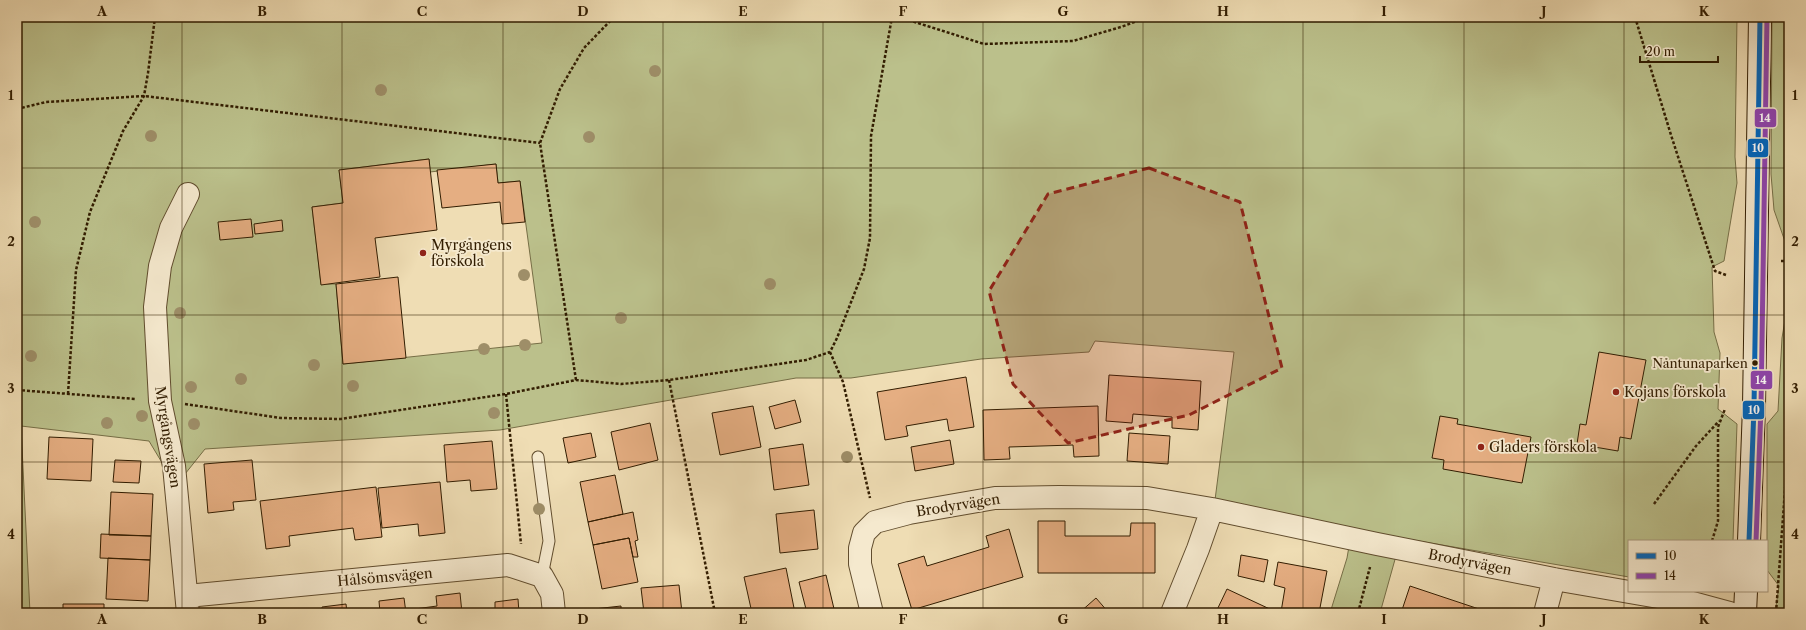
<svg xmlns="http://www.w3.org/2000/svg" width="1806" height="630" font-family="'Libre Caslon Text',serif">
<rect width="100%" height="100%" fill="#efddb4"/>
<filter id="stains"><feTurbulence type="fractalNoise" baseFrequency=".005" numOctaves="4"/><feColorMatrix values="0 0 0 0 .2 0 0 0 0 .09 0 0 0 0 .02 0 0 0 .5 -.17"/></filter>
<radialGradient id="worn" r=".72"><stop offset=".6" stop-color="#630" stop-opacity="0"/><stop offset="1" stop-color="#630" stop-opacity=".3"/></radialGradient>
<path fill="#bbc08b" stroke="#766e46" fill-rule="evenodd" d="M17,17H1737L1735,157L1737,183L1724,261L1712,267L1714,332L1720,353L1718,409L1737,424L1733,541H1629V577L1401,538L1380,613H1330L1347,558L1352,529L1215,500L1234,352L1095,341L1089,352L981,359L851,378H796L500,430L205,449L185,474L161,461L149,441L21,426L30,613H17ZM429,159L430,172L496,164L498,183L520,181L542,343L343,364L336,284H321L312,207L343,203L339,170Z
M1772,17H1789V253L1774,210L1771,174Z
M1789,296V613H1775L1779,586L1767,570V424L1778,411L1782,338Z"/>
<path fill="#e5ae82" stroke="#321d01" d="M429,159L437,230L375,238L380,277L321,285L312,207L343,203L339,170Z
M496,164L498,183L520,181L525,222L502,224L500,202L442,208L437,170Z
M251,219L253,237L220,240L218,222Z
M282,220L283,231L255,234L254,224Z
M398,277L406,358L343,364L336,284Z
M1599,352L1646,360L1631,439L1620,437L1618,451L1577,444L1580,424L1586,425Z
M1109,375L1201,381L1198,430L1172,428V417L1133,414L1132,423L1106,421Z
M966,377L974,427L949,431L947,419L906,426L908,436L885,440L877,392Z
M795,400L801,422L775,429L769,407Z
M753,406L761,447L720,455L712,413Z
M1098,406L1099,456L1074,457L1073,445L1009,447L1010,459L984,460L983,410Z
M1440,416L1458,419L1457,424L1531,437L1522,483L1443,469L1444,460L1432,458Z
M650,423L658,460L619,470L611,432Z
M591,433L596,457L568,463L563,438Z
M1129,433L1170,436L1168,464L1127,461Z
M49,437L93,439L91,481L47,479Z
M950,440L954,464L915,471L911,447Z
M492,441L497,489L471,491L470,480L447,482L444,445Z
M803,444L809,485L774,490L769,449Z
M115,460L141,461L139,483L113,482Z
M252,460L256,500L233,502L234,510L208,513L204,464Z
M615,475L623,514L588,522L580,482Z
M440,482L445,533L419,536L418,524L382,528L378,488Z
M376,487L382,537L355,540L353,528L289,536L290,546L266,549L260,501Z
M111,492L153,494L151,536L109,535Z
M814,510L818,549L780,553L776,514Z
M633,512L638,540L635,541L638,557H633L629,538L593,545L588,522Z
M1038,521H1065V536H1130L1131,523H1155V573H1038Z
M1009,529L1023,577L912,610L898,564L924,556L927,566L989,547L986,536Z
M101,534L151,536L150,560L100,558Z
M629,538L638,582L602,589L593,545Z
M1241,555L1268,560L1264,582L1238,576Z
M108,558L150,560L148,601L106,599Z
M1278,562L1327,571L1319,613L1281,612L1285,588L1274,585Z
M786,568L795,613H752L744,577Z
M826,575L835,613H807L799,582Z
M679,585L682,613H644L641,588Z
M1410,586L1491,613H1401Z
M1227,589L1274,611L1273,613L1216,612Z
M460,593L462,613H416L415,609L437,606L436,596Z
M404,598L406,613H379H380L379,601Z
M1096,598L1109,613H1079Z
M518,599L519,613H495V602Z
M63,604H104V613H63Z
M346,604L347,613H322V607Z
M621,606V613H595L594,609Z"/>
<g fill="none" stroke-linecap="round" stroke-linejoin="round">
<defs>
<path id="lane" d="M538,457L549,541L542,576"/>
<path id="street" d="M187,596L508,565L542,576L552,594L554,613
M188,613L174,466L160,401L155,307L160,266L171,228L188,194
M872,613L860,564V548L864,533L875,522L909,513L995,498L1059,497L1147,498L1212,509L1377,544L1554,579L1693,603L1730,613
M1172,613L1198,549L1212,509
M1545,613L1554,579"/>
<path id="secondary" d="M1749,541L1754,407L1760,17
M1745,613L1746,591"/>
</defs>
<use href="#lane" stroke="#614d2e" stroke-width="13"/>
<use href="#street" stroke="#614d2e" stroke-width="24"/>
<use href="#secondary" stroke="#321d01" stroke-width="24"/>
<path stroke="#321d01" stroke-width="2.5" stroke-dasharray="3 2" stroke-linecap="butt" d="M899,17L984,44L1073,41L1121,27L1148,17
M1635,17L1671,135L1715,271L1726,275
M17,109L46,102L144,96L540,143
M1781,261H1789
M830,352L843,382L870,498
M576,380L540,143L560,89L584,48L614,17
M669,380L715,613
M17,390L136,399
M68,394L76,270L90,212L123,131L144,96L148,73L155,17
M506,394L521,544
M185,404L281,418L341,419L506,394L576,380L621,384L669,380L806,360L830,352L837,338L864,269L870,238L871,136L892,17
M1654,504L1696,446L1719,421
M1712,541L1718,521V427L1725,409
M1358,613L1370,567
M1776,613L1789,435"/>
<use href="#lane" stroke="#f5e9ce" stroke-width="11"/>
<use href="#street" stroke="#f5e9ce" stroke-width="22"/>
<use href="#secondary" stroke="#f5e9ce" stroke-width="22"/>
<defs>
<path id="bus-1" d="M1749,541L1754,407L1760,17"/>
<path id="bus-2" d="M1756,541L1761,407L1767,17"/>
</defs>
<use href="#bus-1" stroke="#f5e9ce" stroke-width="8"/>
<use href="#bus-2" stroke="#f5e9ce" stroke-width="8"/>
<use href="#bus-1" stroke="#0065bd" stroke-width="5"/>
<use href="#bus-2" stroke="#8e44ad" stroke-width="5"/>
</g>
<g fill="#9e8e68">
<circle cx="655" cy="71" r="6"/>
<circle cx="381" cy="90" r="6"/>
<circle cx="151" cy="136" r="6"/>
<circle cx="589" cy="137" r="6"/>
<circle cx="35" cy="222" r="6"/>
<circle cx="524" cy="275" r="6"/>
<circle cx="770" cy="284" r="6"/>
<circle cx="180" cy="313" r="6"/>
<circle cx="621" cy="318" r="6"/>
<circle cx="525" cy="345" r="6"/>
<circle cx="484" cy="349" r="6"/>
<circle cx="31" cy="356" r="6"/>
<circle cx="314" cy="365" r="6"/>
<circle cx="241" cy="379" r="6"/>
<circle cx="353" cy="386" r="6"/>
<circle cx="191" cy="387" r="6"/>
<circle cx="494" cy="413" r="6"/>
<circle cx="142" cy="416" r="6"/>
<circle cx="107" cy="423" r="6"/>
<circle cx="194" cy="424" r="6"/>
<circle cx="847" cy="457" r="6"/>
<circle cx="539" cy="509" r="6"/>
</g>
<path fill="#8f2418" fill-opacity="0.2" stroke="#8f2418" stroke-width="3" stroke-dasharray="8 5" stroke-linejoin="round" d="M1149,168L1240,202L1282,368L1189,415L1068,443L1013,384L989,291L1048,194Z"/>
<path fill="none" stroke="#321d01" stroke-width="1" stroke-opacity="0.55" d="M182,17V613M342,17V613M503,17V613M663,17V613M823,17V613M983,17V613M1143,17V613M1303,17V613M1464,17V613M1624,17V613M17,168H1789M17,315H1789M17,462H1789"/>
<g fill="#8f2418" stroke="#f5e9ce" stroke-width="1.5">
<circle cx="423" cy="253" r="4"/>
<circle cx="1616" cy="392" r="4"/>
<circle cx="1481" cy="447" r="4"/>
</g>
<circle fill="#321d01" stroke="#f5e9ce" stroke-width="1.5" cx="1755" cy="363" r="3.5"/>
<g text-anchor="middle" stroke-width="3.5" stroke-linejoin="round" paint-order="stroke">
<g font-size="13" fill="#321d01" stroke="#f5e9ce" text-anchor="end">
<text x="1748" y="368">Nåntunaparken</text>
</g>
<g font-size="14" fill="#321d01" stroke="#f5e9ce" text-anchor="start">
<text x="431" y="250">Myrgångens<tspan x="431" dy="16">förskola</tspan></text>
<text x="1624" y="397">Kojans förskola</text>
<text x="1489" y="452">Gladers förskola</text>
</g>
<g font-size="14" fill="#321d01" stroke="#f5e9ce">
<text transform="translate(168 437) rotate(81)" y="5">Myrgångsvägen</text>
<text transform="translate(958 505) rotate(-9)" y="5">Brodyrvägen</text>
<text transform="translate(1470 562) rotate(11)" y="5">Brodyrvägen</text>
<text transform="translate(385 577) rotate(-5)" y="5">Hålsömsvägen</text>
</g>
</g>
<g stroke="#f5e9ce" stroke-width="1.5">
<rect x="1754" y="108" width="23" height="20" rx="4" fill="#8e44ad"/>
<rect x="1747" y="138" width="22" height="20" rx="4" fill="#0065bd"/>
<rect x="1750" y="370" width="23" height="20" rx="4" fill="#8e44ad"/>
<rect x="1742" y="400" width="23" height="20" rx="4" fill="#0065bd"/>
</g>
<g font-size="11" text-anchor="middle" font-weight="bold" fill="#fff">
<text x="1765" y="122">14</text>
<text x="1758" y="152">10</text>
<text x="1761" y="384">14</text>
<text x="1754" y="414">10</text>
</g>
<rect width="1806" height="630" fill="none" stroke="#efddb4" stroke-width="44"/>
<rect x="1628" y="540" width="140" height="52" fill="#f5e9ce" stroke="#a7977c"/>
<rect x="1636" y="553" width="20" height="6" fill="#0065bd" stroke="#a7977c"/>
<text x="1664" y="560" font-size="12" fill="#321d01">10</text>
<rect x="1636" y="573" width="20" height="6" fill="#8e44ad" stroke="#a7977c"/>
<text x="1664" y="580" font-size="12" fill="#321d01">14</text>
<path d="M1640 56v6h78v-6" fill="none" stroke="#321d01" stroke-width="2"/>
<text x="1646" y="56" font-size="12" fill="#321d01" stroke="#f5e9ce" stroke-width="3" paint-order="stroke">20 m</text>
<rect x="22" y="22" width="1762" height="586" fill="none" stroke="#321d01" stroke-width="1.5"/>
<g font-size="13" text-anchor="middle" font-weight="bold" fill="#321d01">
<text x="102" y="16">A</text>
<text x="262" y="16">B</text>
<text x="422" y="16">C</text>
<text x="583" y="16">D</text>
<text x="743" y="16">E</text>
<text x="903" y="16">F</text>
<text x="1063" y="16">G</text>
<text x="1223" y="16">H</text>
<text x="1384" y="16">I</text>
<text x="1544" y="16">J</text>
<text x="1704" y="16">K</text>
<text x="11" y="100">1</text>
<text x="1795" y="100">1</text>
<text x="11" y="246">2</text>
<text x="1795" y="246">2</text>
<text x="11" y="393">3</text>
<text x="1795" y="393">3</text>
<text x="11" y="539">4</text>
<text x="1795" y="539">4</text>
<text x="102" y="624">A</text>
<text x="262" y="624">B</text>
<text x="422" y="624">C</text>
<text x="583" y="624">D</text>
<text x="743" y="624">E</text>
<text x="903" y="624">F</text>
<text x="1063" y="624">G</text>
<text x="1223" y="624">H</text>
<text x="1384" y="624">I</text>
<text x="1544" y="624">J</text>
<text x="1704" y="624">K</text>
</g>
<rect width="100%" height="100%" filter="url(#stains)"/>
<rect width="100%" height="100%" fill="url(#worn)"/>
</svg>
